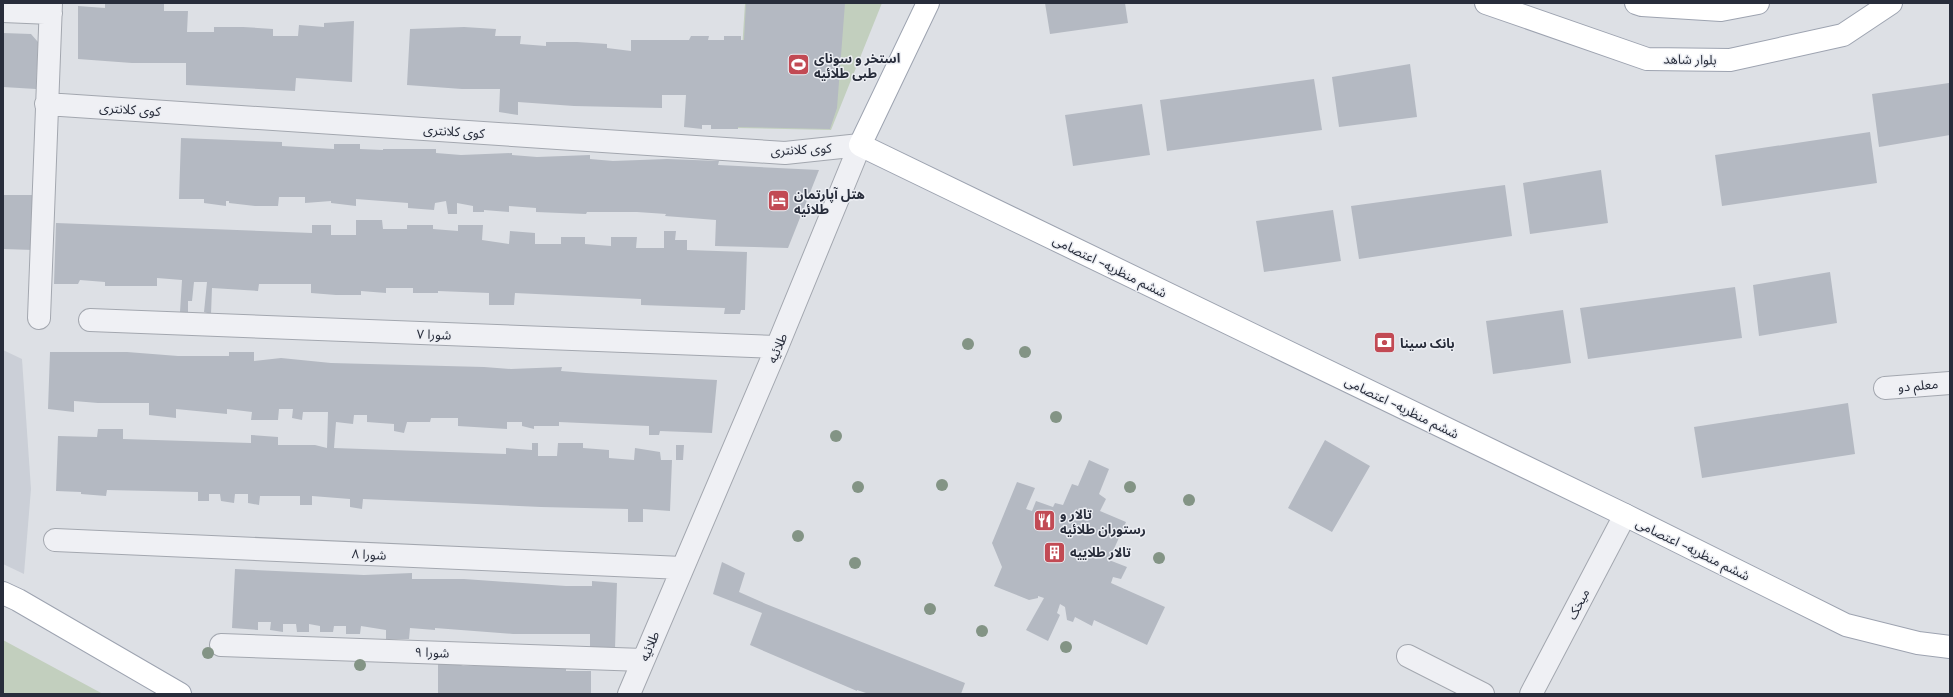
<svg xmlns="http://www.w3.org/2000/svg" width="1953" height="697" font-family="'DM Sans','Noto Sans Arabic',sans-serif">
<rect width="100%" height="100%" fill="#dde0e5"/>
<path fill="#cbcfd7" d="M3,350L22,359L31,489L24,574L3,564Z"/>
<path fill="#c2cfbe" d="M745,3H882L831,130L737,128Z
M3,640L103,694H3Z"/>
<path fill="#b4b9c2" d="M105,3L164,4V11H188L187,32H214V27H243L273,29V36H298L299,25L324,27V23L354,21L352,82L296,78L295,91L186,85V63H132L78,59V6L105,8Z
M746,3H845L837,108L830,129L738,127V129H711V125H702V129L684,127L686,95H662V108L574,106L518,102V115L499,112L500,89H462L407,85L410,29L464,27L496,29L495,36H521L520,44L546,46V42H577L607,44V48L631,51V40H689L691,36H709L708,40H724V36H741V40H744Z
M1045,3H1125L1128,23L1050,34Z
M3,33L31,34L38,42L36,89L3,87Z
M1410,64L1417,117L1339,127L1332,77Z
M1314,79L1322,130L1167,151L1160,100Z
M1949,83L1950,135L1879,147L1872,94Z
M1142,104L1150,155L1073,166L1065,115Z
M1870,132L1877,183L1722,206L1715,155Z
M181,138L282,142V146L334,149V144H360V149L383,150V149H436V153L461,155L512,153V155L537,157L590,155V159L613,161L667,159L719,161L718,165L819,170L788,248L715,246L716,220L665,216L666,214L637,212H587L586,214L536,212V208L509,206V212L484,210V212H473V206L457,203V214H448L446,201L435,203L434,210L408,208V203L356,199V206L331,203V201L305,203V197H279L278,206H255L229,203V201H226V206L204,203V199H179Z
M1601,170L1608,223L1530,234L1523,183Z
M1505,185L1512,236L1359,259L1351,206Z
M3,195H33V250L3,249Z
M1333,210L1341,261L1264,272L1256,221Z
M356,220H382L383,229H407V225H433V229L458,231V225H483L482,240L509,244L510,231L535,233V244H561V237H585V244L611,246V237H637L636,248H664V231H676L675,240H687V250L747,252L745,310H741L740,314H724L725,308L641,305V299L515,293L514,305H489V293L438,291V293H413V288H386V293L361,291V295H336L311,293V284H259L258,291L212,288L211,314L204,312L207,282H194L192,301H188V314L180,312L182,280L157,278V286H105V282L80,280L78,284H54L56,223L312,233V225H331V235H356Z
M1830,272L1837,323L1759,336L1753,285Z
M1735,287L1742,338L1588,359L1580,308Z
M1563,310L1571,363L1493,374L1486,321Z
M50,352H127L178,356H229V352H254V361L281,358L331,363L484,367L511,369L562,367L561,371L586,373L717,380L712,433L660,431L659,435H649V426L559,422V426H534V429L522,426V422H507V429L458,426V418H431L430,422H407L404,433L394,431V424L367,422V415H354L353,424L336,422L334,448L506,454V448L532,450V443H538V456H557L558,443H583V448L609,450V458L634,460L635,448L660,452L661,460H672L670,511L643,509V522H628V509L541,507L363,499L362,509L350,507V499L312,496V505H300V496H260L259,505L248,503V494H235L234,503L221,501L220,494H209V501H198V492L107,490L106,496L81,494V492L56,491L58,436L97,437L98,429H123V439L251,443V435L278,437V445H315L327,448L328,412H303L302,420L292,418L293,409H279L278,420H251L252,412L227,409V414L176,409V418L149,415V403H98L74,401V412L48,409Z
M1848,403L1855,454L1702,478L1694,427Z
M1325,440L1370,466L1332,532L1288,508Z
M676,445H684L683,460H676Z
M1089,460L1109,469L1099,494L1106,499L1100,511L1126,522L1109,560L1127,567L1121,579L1113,577L1111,583L1165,607L1147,645L1094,620L1092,626L1075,617L1073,622L1067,620L1065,607L1060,604L1057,613L1060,615L1048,641L1026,630L1044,598L1038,596V598L1029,600L994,586L1002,567L992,543L1017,482L1035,488L1026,509L1032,511L1036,501L1053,507L1055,503L1063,505L1072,484L1078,486Z
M722,562L745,573L739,592L766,604L965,683L961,694H869L857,690V691L750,645L762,613L713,594Z
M235,569L364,575L412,573V579H464L566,586H592V581L617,583L615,649L590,647V634H513L435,628V630L410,628L409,639H386V630L361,626L360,634H346V626H334L333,632H320V626L309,624V632H297L296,624H283V632L270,630L271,622H258V630L232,628Z
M438,664H459L463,666H534L539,668H566V671H591V694H438Z"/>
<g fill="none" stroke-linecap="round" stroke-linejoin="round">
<defs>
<path id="minor" d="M3,11L51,13
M46,104L785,153L860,145L777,347L629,694
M39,318L51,3
M90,320L777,347
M1885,388L1950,383
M55,540L682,568
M221,645L643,660
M1408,656L1483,694
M1531,694L1625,515"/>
<path id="major" d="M928,3L860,145L1625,515L1846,625L1918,643L1950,647
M1486,3L1647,59L1730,60L1843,35L1891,3
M1636,3L1642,5L1721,10L1758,3
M3,593L18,600L180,694"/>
</defs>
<use href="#minor" stroke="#a3a7af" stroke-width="24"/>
<use href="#major" stroke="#9da3b0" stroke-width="24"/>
<use href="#minor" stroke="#eff0f4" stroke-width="22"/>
<use href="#major" stroke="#fff" stroke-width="22"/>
</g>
<g fill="#839485">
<circle cx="968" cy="344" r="6"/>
<circle cx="1025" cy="352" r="6"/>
<circle cx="1056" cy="417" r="6"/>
<circle cx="836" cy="436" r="6"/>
<circle cx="942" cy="485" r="6"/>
<circle cx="858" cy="487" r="6"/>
<circle cx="1130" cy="487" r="6"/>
<circle cx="1189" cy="500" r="6"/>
<circle cx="798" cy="536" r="6"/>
<circle cx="1159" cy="558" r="6"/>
<circle cx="855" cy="563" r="6"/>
<circle cx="930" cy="609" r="6"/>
<circle cx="982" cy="631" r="6"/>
<circle cx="1066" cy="647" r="6"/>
<circle cx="208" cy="653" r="6"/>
<circle cx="360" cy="665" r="6"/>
</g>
<defs>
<symbol id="stadium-square" viewBox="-11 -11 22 22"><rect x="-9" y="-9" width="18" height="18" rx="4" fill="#c24a54" stroke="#eceef3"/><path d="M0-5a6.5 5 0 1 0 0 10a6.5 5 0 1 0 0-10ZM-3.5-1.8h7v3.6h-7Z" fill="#fff"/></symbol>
<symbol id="hotel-square" viewBox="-11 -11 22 22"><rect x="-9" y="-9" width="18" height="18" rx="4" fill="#c24a54" stroke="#eceef3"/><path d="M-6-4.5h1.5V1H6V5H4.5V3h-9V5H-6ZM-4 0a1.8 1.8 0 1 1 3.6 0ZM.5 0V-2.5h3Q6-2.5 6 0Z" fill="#fff"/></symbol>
<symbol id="bank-square" viewBox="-11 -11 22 22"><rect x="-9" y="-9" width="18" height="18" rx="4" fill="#c24a54" stroke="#eceef3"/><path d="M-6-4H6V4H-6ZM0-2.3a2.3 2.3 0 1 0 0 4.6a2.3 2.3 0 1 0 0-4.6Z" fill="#fff"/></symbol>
<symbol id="restaurant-square" viewBox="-11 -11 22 22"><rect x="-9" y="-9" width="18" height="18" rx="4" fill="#c24a54" stroke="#eceef3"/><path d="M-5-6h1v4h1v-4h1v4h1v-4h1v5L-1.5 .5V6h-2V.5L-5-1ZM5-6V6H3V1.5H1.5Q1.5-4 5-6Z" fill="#fff"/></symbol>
<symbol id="building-square" viewBox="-11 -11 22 22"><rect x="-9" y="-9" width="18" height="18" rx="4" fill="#c24a54" stroke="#eceef3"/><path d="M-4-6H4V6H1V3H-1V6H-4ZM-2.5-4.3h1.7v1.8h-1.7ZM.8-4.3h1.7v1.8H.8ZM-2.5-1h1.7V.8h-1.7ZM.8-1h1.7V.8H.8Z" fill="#fff"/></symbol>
</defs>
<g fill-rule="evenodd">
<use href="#stadium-square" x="786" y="52" width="25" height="25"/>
<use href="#hotel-square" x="766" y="188" width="25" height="25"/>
<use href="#bank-square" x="1372" y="330" width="25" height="25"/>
<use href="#restaurant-square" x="1032" y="508" width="25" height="25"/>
<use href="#building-square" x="1042" y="540" width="25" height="25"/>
</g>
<g text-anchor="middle" stroke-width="3" stroke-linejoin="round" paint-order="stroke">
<g font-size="13" font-weight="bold" fill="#282d3b" stroke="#eceef3" text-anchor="start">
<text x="814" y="63">استخر و سونای<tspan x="814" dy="15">طبی طلائیه</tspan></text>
<text x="794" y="199">هتل آپارتمان<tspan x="794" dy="15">طلائیه</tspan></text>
<text x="1400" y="348">بانک سینا</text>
<text x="1060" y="519">تالار و<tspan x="1060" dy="15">رستوران طلائیه</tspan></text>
<text x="1070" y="557">تالار طلاییه</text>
</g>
<g font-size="13" fill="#282d3b" stroke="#eceef3">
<text transform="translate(1690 59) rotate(1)" y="5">بلوار شاهد</text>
<text transform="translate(130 109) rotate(4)" y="5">کوی کلانتری</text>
<text transform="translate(454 131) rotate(4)" y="5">کوی کلانتری</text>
<text transform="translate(801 149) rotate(-3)" y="5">کوی کلانتری</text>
<text transform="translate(1110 266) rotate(26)" y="5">ششم منظریه- اعتصامی</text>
<text transform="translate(434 334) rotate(2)" y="5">شورا ۷</text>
<text transform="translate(777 348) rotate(-67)" y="5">طلائیه</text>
<text transform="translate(1918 385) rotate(-5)" y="5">معلم دو</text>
<text transform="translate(1402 407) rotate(26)" y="5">ششم منظریه- اعتصامی</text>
<text transform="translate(1693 549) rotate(26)" y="5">ششم منظریه- اعتصامی</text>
<text transform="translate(369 554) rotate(3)" y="5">شورا ۸</text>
<text transform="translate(1578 604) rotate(-63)" y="5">میخک</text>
<text transform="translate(649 646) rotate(-67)" y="5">طلائیه</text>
<text transform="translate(432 652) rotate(2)" y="5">شورا ۹</text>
</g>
</g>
<rect width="1953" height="697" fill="none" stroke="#282d3b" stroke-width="8"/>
</svg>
